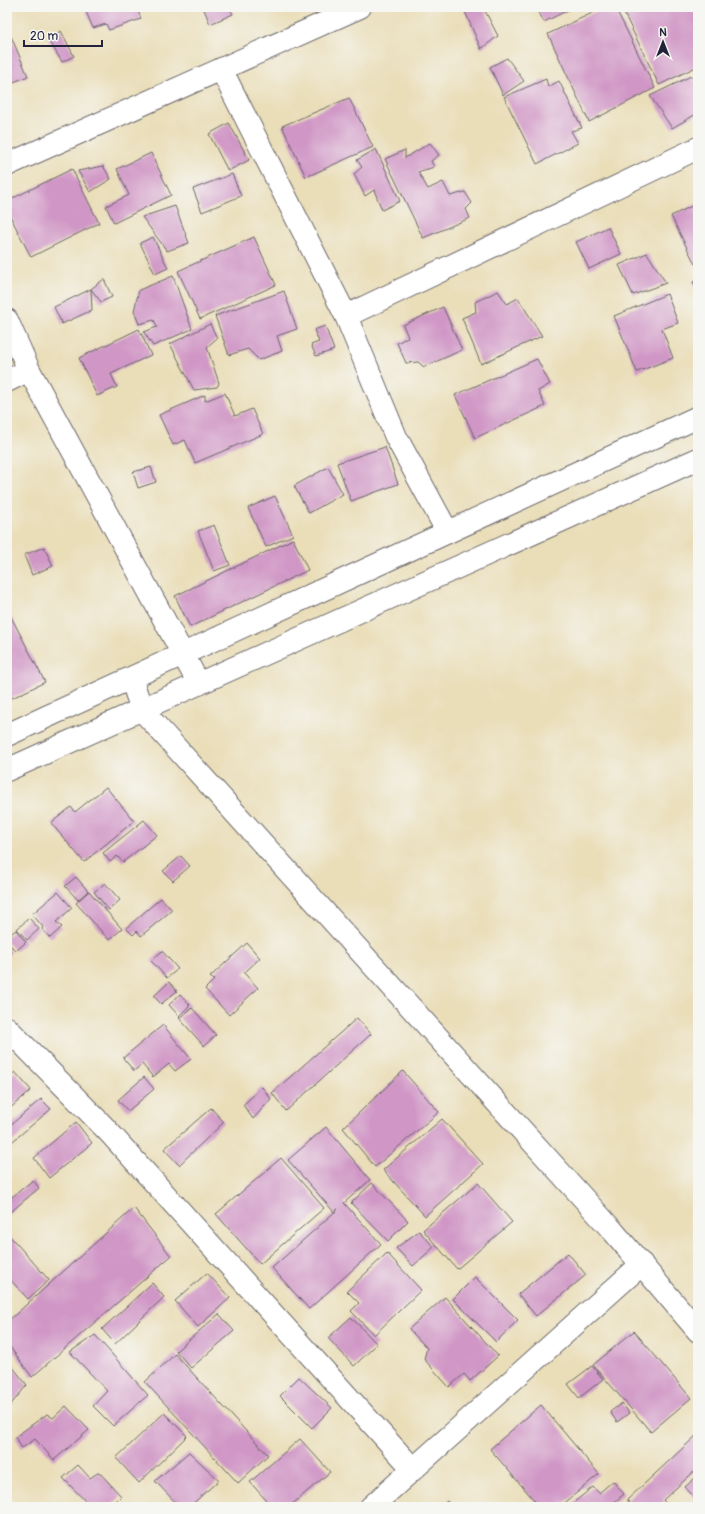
<svg xmlns="http://www.w3.org/2000/svg" width="705" height="1514" font-family="Pangolin,sans-serif">
<rect width="100%" height="100%" fill="#f6f6f2"/>
<filter id="ink" filterUnits="userSpaceOnUse"><feTurbulence type="fractalNoise" baseFrequency=".025" numOctaves="2"/><feDisplacementMap in="SourceGraphic" scale="8" xChannelSelector="R" yChannelSelector="G"/><feConvolveMatrix kernelMatrix="1 2 1 2 8 2 1 2 1" color-interpolation-filters="sRGB"/></filter>
<filter id="wash" filterUnits="userSpaceOnUse"><feTurbulence type="fractalNoise" baseFrequency=".012" numOctaves="4" result="noise"/><feDisplacementMap in="SourceGraphic" scale="16" xChannelSelector="R" yChannelSelector="G"/><feGaussianBlur stdDeviation="0.9" result="paint"/><feColorMatrix in="noise" values="0 0 0 0 0 0 0 0 0 0 0 0 0 0 0 0 0 1.4 0 .05"/><feComposite in="paint" operator="in"/></filter>
<g filter="url(#wash)">
<rect width="100%" height="100%" fill="#eadeb9"/>
<g id="blocks">
<path fill="#d097c6" d="M84,7H137L141,19L109,30L106,24L93,28Z
M203,7H229L233,14L210,24Z
M463,7H483L498,36L481,49Z
M536,7H574L544,22Z
M605,7H615L655,88L589,122L548,34Z
M621,7H697L698,66L659,85Z
M7,27L28,76L7,85Z
M61,31L74,56L62,62L48,39Z
M507,58L524,81L503,95L490,67Z
M691,76L698,87V113L672,128L650,96Z
M546,79L548,87L559,81L582,128L571,131L578,143L537,164L504,97Z
M349,98L373,147L306,177L282,126Z
M229,123L249,160L228,171L209,134Z
M430,143L439,155L431,161L434,167L418,172L428,189L443,182L450,196L465,192L472,203L466,209L470,218L423,238L385,159L405,150V158Z
M376,149L400,201L382,210L374,190L365,196L354,174L362,167L357,160Z
M151,153L171,195L114,223L106,206L129,195L117,169Z
M103,166L111,179L90,192L78,171Z
M72,169L99,223L31,257L7,210V201Z
M232,174L241,196L202,212L193,189Z
M698,203V263L695,264L671,216Z
M175,206L189,243L167,251L142,217Z
M608,227L621,254L589,269L576,242Z
M153,237L168,268L155,274L140,243Z
M254,237L276,285L200,319L178,271Z
M647,253L666,283L633,295L619,265Z
M173,276L192,329L153,346L144,332L157,327L154,320L139,324L134,311L139,290Z
M104,279L112,297L101,302L91,289Z
M698,279V294L693,282Z
M91,289L92,310L62,324L54,307Z
M284,291L297,329L277,336L282,351L259,360L248,349L229,355L215,316Z
M498,291L507,304L518,298L542,336L481,364L462,318L476,312L475,302Z
M667,294L678,323L662,329L673,358L637,372L614,316Z
M443,307L462,350L424,367L418,362L406,363L397,343L408,337L403,325Z
M210,324L217,338L207,347L219,383L217,387L194,390L170,344Z
M325,326L334,350L316,356L311,345L319,342L314,330Z
M139,329L151,355L111,374L117,387L97,396L79,358Z
M537,359L550,384L538,391L545,406L475,438L455,395Z
M225,393L235,416L252,409L263,434L195,463L185,440L173,445L159,415L205,395V401Z
M385,447L398,484L351,501L337,463Z
M151,467L156,482L138,488L133,472Z
M328,467L343,494L309,513L294,486Z
M275,496L293,535L266,547L248,508Z
M214,525L230,565L214,571L198,531Z
M293,539L308,570L190,627L175,596Z
M44,547L53,566L32,575L24,555Z
M7,611H8L45,682L8,700L7,698Z
M106,787L134,821L84,862L51,823L71,807L75,812Z
M144,820L157,835L123,862L117,856L110,862L103,853Z
M181,856L190,866L173,881L163,871Z
M76,877L88,891L78,900L65,886Z
M105,883L120,900L109,910L94,892Z
M89,891L122,929L109,940L76,903Z
M58,892L72,908L56,922L62,927L50,938L42,929L43,927L32,914Z
M161,898L172,910L141,936L137,931L133,935L126,928Z
M29,918L39,929L27,940L17,929Z
M16,930L26,942L16,951L7,942V937Z
M247,943L260,958L244,973L258,988L229,1015L205,989L214,980L210,977Z
M7,947L11,952L7,956Z
M162,951L178,969L167,978L151,961Z
M169,982L177,991L161,1004L154,996Z
M180,994L190,1005L179,1016L169,1005Z
M192,1008L216,1035L204,1046L179,1018Z
M357,1018L371,1034L286,1111L272,1093Z
M163,1025L191,1059L175,1071L169,1064L153,1077L142,1064L134,1071L123,1058Z
M403,1071L439,1112L375,1167L343,1128Z
M15,1072L31,1090L7,1111V1079Z
M144,1077L154,1089L128,1111L118,1100Z
M262,1087L271,1099L253,1119L243,1105Z
M41,1099L51,1109L7,1146V1128Z
M211,1108L224,1122L179,1165L164,1149Z
M442,1119L483,1164L425,1216L383,1170Z
M76,1122L92,1143L49,1178L34,1158Z
M326,1127L370,1180L344,1203L381,1244L309,1309L272,1268L338,1209L334,1212L288,1160Z
M281,1158L324,1208L260,1264L216,1214Z
M33,1180L39,1188L7,1215V1191L12,1197Z
M372,1183L408,1221L388,1241L351,1203Z
M478,1183L512,1222L457,1269L423,1230Z
M134,1208L171,1256L32,1377L7,1343V1322Z
M419,1231L434,1247L413,1266L396,1248Z
M7,1233L49,1280L28,1299L7,1276Z
M387,1253L421,1290L374,1335L351,1311L359,1303L347,1291Z
M568,1253L586,1275L536,1316L518,1294Z
M207,1273L230,1298L198,1327L175,1301Z
M475,1277L518,1320L496,1342L453,1299Z
M152,1283L164,1297L115,1344L102,1329Z
M445,1297L498,1356L470,1381L464,1374L449,1387L424,1359L427,1348L409,1329Z
M219,1314L234,1331L191,1368L176,1351Z
M351,1317L377,1344L354,1366L328,1338Z
M634,1331L691,1398L651,1432L593,1365Z
M95,1335L148,1395L113,1426L93,1406L107,1391L70,1352Z
M175,1354L268,1455L238,1483L145,1382Z
M7,1360L27,1385L7,1409Z
M592,1366L603,1379L579,1398L568,1384Z
M299,1377L332,1408L312,1428L280,1396Z
M622,1403L629,1413L617,1422L610,1412Z
M541,1405L599,1474L560,1507H540L490,1449Z
M66,1406L89,1430L54,1460L35,1439L22,1448L15,1437L47,1414L53,1418Z
M164,1413L187,1436L139,1483L116,1458Z
M698,1434V1468L663,1500L670,1507H633L627,1500Z
M300,1439L330,1472L289,1507H272L250,1482Z
M189,1452L219,1480L189,1507H180L155,1481Z
M78,1465L90,1478L99,1472L121,1496L110,1507H91L63,1478Z
M695,1478L698,1482V1502L685,1487Z
M613,1481L624,1494L609,1507H568L593,1487L599,1493Z
M447,1501L452,1507H439Z"/>
</g>
</g>
<g filter="url(#ink)">
<use href="#blocks" fill-opacity="0" stroke="#686467" stroke-width="1"/>
<g fill="none" stroke-linecap="round" stroke-linejoin="round">
<defs>
<path id="minor" d="M221,69L346,316L396,437L447,531
M7,165L360,7
M346,316L698,148
M7,320L29,370L199,684
M7,381L29,370
M131,678L142,710L613,1231L698,1331
M7,735C238,630 467,522 698,417
M7,770L698,459
M7,1028L107,1130L413,1469
M371,1507L642,1264"/>
</defs>
<use href="#minor" stroke="#686467" stroke-width="24"/>
<use href="#minor" stroke="#fff" stroke-width="22"/>
</g>
</g>
<rect width="705" height="1514" fill="none" stroke="#f6f6f2" stroke-width="24"/>
<g transform="translate(663 42)" stroke="#f6f6f2" stroke-width="3" paint-order="stroke">
<path d="M0-3L7 15L0 10L-7 15Z" fill="#22223b"/>
<text y="-6" font-size="11" font-weight="bold" text-anchor="middle" fill="#22223b">N</text>
</g>
<path d="M24 40v6h78v-6" fill="none" stroke="#22223b" stroke-width="2"/>
<text x="30" y="40" font-size="12" fill="#22223b" stroke="#f6f6f2" stroke-width="3" paint-order="stroke">20 m</text>
</svg>
